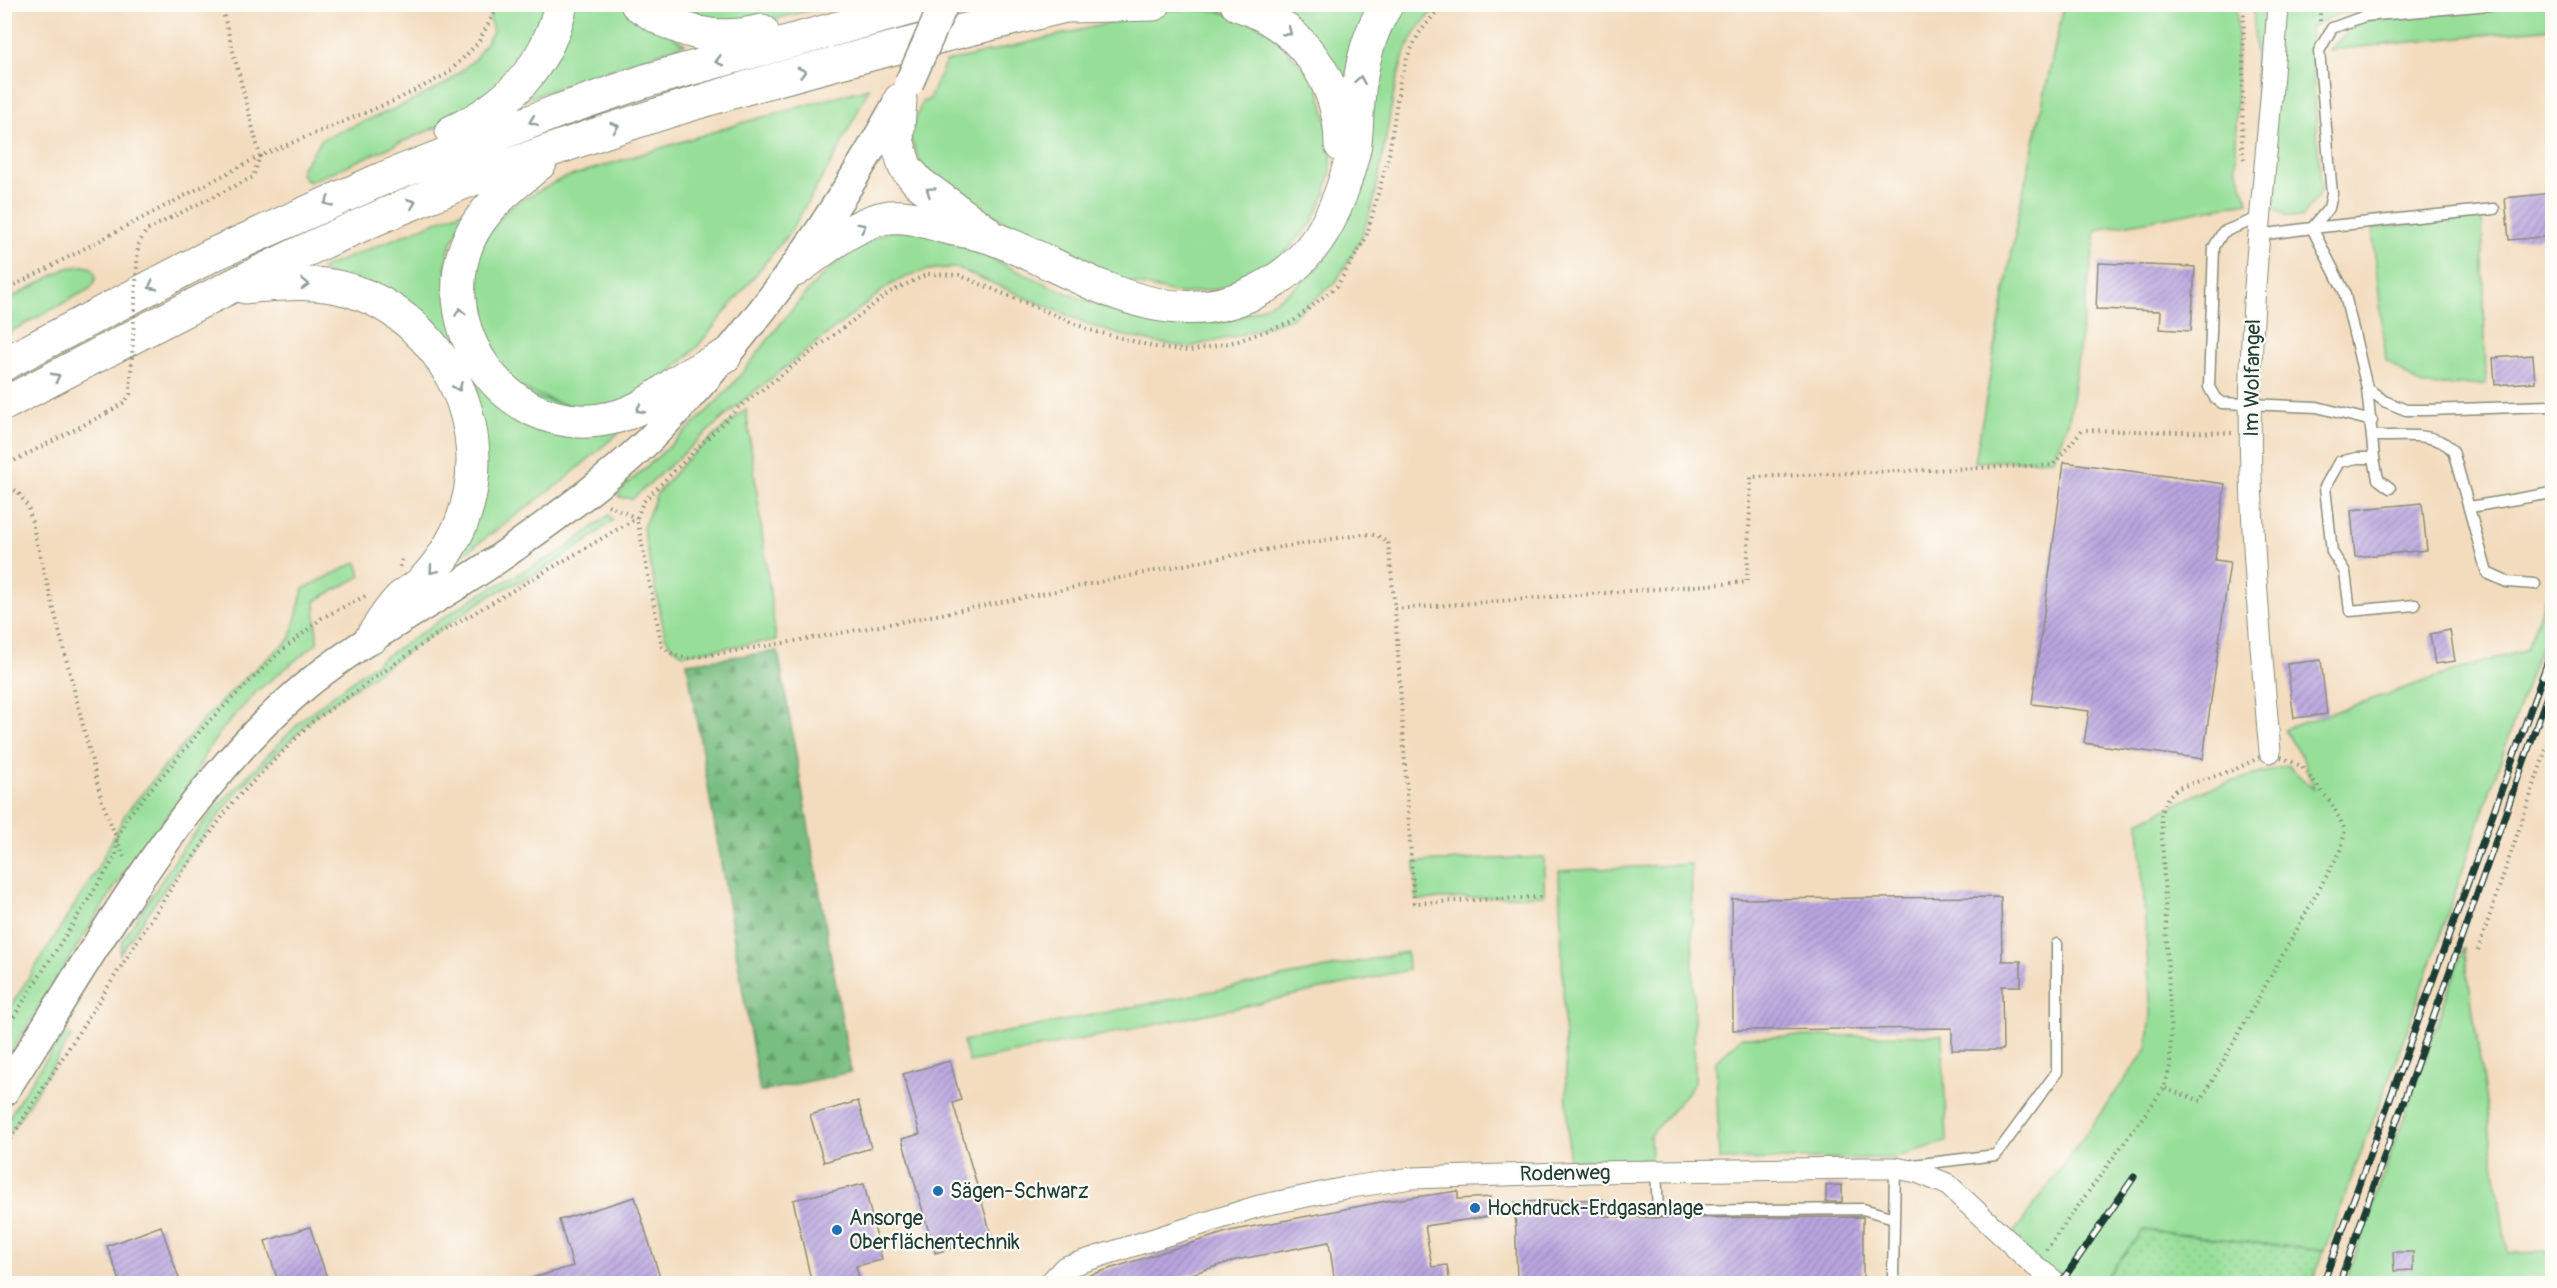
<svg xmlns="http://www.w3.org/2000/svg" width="2557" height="1288" font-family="Pangolin,sans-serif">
<defs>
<pattern id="forest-firs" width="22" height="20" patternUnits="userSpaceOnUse" patternTransform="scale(1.5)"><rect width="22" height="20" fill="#79be81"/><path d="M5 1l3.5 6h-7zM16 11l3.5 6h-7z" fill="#639c6a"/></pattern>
<pattern id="garden-dots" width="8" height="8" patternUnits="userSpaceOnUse" patternTransform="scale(1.5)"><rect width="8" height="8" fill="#97df99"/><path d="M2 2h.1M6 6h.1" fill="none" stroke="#82c084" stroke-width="1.8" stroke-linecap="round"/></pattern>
<pattern id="building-hatch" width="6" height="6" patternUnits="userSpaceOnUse" patternTransform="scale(1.5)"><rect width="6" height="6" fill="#b9a5df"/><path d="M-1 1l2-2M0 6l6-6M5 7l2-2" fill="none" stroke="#9688b6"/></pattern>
</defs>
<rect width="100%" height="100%" fill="#fdfcf7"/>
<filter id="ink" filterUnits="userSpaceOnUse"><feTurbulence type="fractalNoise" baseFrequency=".0167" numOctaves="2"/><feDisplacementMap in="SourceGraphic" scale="12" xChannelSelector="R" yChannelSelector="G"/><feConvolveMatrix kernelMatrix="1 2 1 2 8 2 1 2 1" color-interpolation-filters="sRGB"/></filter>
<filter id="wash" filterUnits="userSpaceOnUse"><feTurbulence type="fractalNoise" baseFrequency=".008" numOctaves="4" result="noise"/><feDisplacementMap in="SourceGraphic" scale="24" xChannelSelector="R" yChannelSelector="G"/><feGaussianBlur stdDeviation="1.35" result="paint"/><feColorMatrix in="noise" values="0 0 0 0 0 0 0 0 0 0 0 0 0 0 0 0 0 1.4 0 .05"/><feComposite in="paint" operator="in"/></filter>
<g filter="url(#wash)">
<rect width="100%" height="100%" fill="#f3dcbe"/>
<path fill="#97df99" stroke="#5b8e66" stroke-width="1.5" d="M487,5H550L514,77L446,123L309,182L302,176L301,169L322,139L408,103L447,83L475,59L493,32Z
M572,5H622L685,44L523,100Z
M657,5H829L769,21L713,26Z
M1270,5H1374L1349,87Z
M1400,5H1438L1417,30L1404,55L1395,87L1375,197L1361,239L1336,282L1291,318L1237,336L1189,347L1159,343L1120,335L1090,325L957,268C930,267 913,273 890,285L740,403L632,499L619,497L618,493C653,460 692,428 725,393C771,343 824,248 892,231C916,225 945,240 968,249C1061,287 1170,359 1271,303C1302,286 1328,261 1343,227C1348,216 1348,201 1351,189C1358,151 1362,109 1373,72C1380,49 1391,27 1400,5Z
M2064,5H2237L2236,167L2248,202L2096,230L2069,420L2053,459L1975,462L2018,216Z
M2253,5H2552V28L2329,50L2364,16L2345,11L2310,27L2321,191L2302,218C2284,218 2278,209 2262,203Z
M1187,9L1218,11L1246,19L1271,32L1318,84L1332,143L1331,170L1325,195L1312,223L1273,266L1230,287L1180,294L1124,281L1023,233L925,173L909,136L923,100L928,101L946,62L1156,12Z
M869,88L836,155L790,232L698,346L649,394L604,412L525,396L475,337L470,273L486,235L511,206L561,179L745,122Z
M468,209L450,246L445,270L470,367L623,429L564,480L461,556L463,376L320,269Z
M2482,218L2486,384L2422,386L2386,360L2372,228Z
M83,266L92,268L96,277L91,288L5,335V301L67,268Z
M746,409L776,640L683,654L672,647L665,636L643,528L657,494L685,461Z
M609,515L613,520L586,542L543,570L489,596L319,712L236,793L176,872L119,955L122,941L181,851L214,810L306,716L380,660L475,597L562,551Z
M357,562L361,576L315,601L317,643L257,691L221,731L206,752L189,788L123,874L5,1061V1015L95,873L126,813L206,717L246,677L291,638L303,589Z
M2552,581V619L2532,669L2411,1020L2324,1251L2144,1230L2102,1283L2058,1284L2009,1240L2147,1049L2151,1014L2139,822L2208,789L2288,765L2314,790L2303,759L2284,729L2470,666L2526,650Z
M1544,857V895L1417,900L1415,862Z
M1691,864L1695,1083L1650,1136L1651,1160L1569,1161L1559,871Z
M2464,947L2507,1253L2552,1252V1283L2345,1284Z
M1407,952L1408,970L1241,1007L969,1062L963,1041Z
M69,1033L71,1037L5,1141C5,1137 4,1131 5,1127C13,1107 52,1047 69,1033Z
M1942,1035L1947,1141L1895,1158L1719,1160L1716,1061L1742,1037Z"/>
<path fill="url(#forest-firs)" stroke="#4c7e5a" stroke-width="1.5" d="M778,651L851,1072L760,1092L687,663Z"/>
<path fill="url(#garden-dots)" stroke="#5b8e66" stroke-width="1.5" d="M2143,1230L2324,1251L2312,1283H2102Z"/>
<g id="blocks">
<path fill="url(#building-hatch)" d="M2553,193V236L2509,240L2505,198Z
M2098,263L2195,267L2191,331L2160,329L2161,311L2096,309Z
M2533,355L2535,382L2495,385L2493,358Z
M2064,462L2225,484L2215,560L2230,562L2203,759L2084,743L2089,711L2032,704Z
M2422,503L2427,550L2355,557L2351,510Z
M2450,630L2455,661L2435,664L2430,634Z
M2321,660L2327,714L2294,718L2287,664Z
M2001,897L2002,961H2021V986H2002L2003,1050H1952V1028L1733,1030L1732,899Z
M950,1061L961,1100L953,1103L992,1237L935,1253L902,1139L920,1134L903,1074Z
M858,1101L871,1148L824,1162L810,1115Z
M864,1184L882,1260L856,1266L860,1281L812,1284L793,1200Z
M1842,1185V1202H1826V1186Z
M1458,1191V1199L1490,1197L1491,1216L1425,1226L1432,1267L1447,1265L1450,1284H1335L1329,1242L1236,1260L1159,1284H1075L1074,1280L1230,1231L1386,1201Z
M635,1197L662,1284H530L529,1279L573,1266L559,1220Z
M1603,1199L1604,1216L1658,1218L1863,1217V1284H1517L1515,1202Z
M161,1226L181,1284H121L107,1246Z
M310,1227L329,1284H279L265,1241Z
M2393,1252H2413V1270L2394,1271Z"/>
</g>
</g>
<g filter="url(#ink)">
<use href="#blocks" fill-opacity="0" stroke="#898c79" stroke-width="1.5"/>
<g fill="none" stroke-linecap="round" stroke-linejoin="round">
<defs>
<path id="lane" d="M2494,209L2312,228L2344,291L2367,388L2384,401L2406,410H2427L2552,406
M2261,217L2223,232L2214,247L2209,387L2215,398L2222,403L2317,407L2372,421
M2259,235L2312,228L2329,208L2332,194L2319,51L2332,28L2365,16L2500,4
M2367,388L2374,458H2357L2339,462L2325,487L2332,552L2345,572L2350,611L2415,605
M2373,436C2397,437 2437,430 2453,451L2487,573L2507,582L2535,584
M2374,458L2378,479L2390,488
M2470,507L2552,493
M1913,1165L1996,1155L2057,1072V944
M1656,1171L1658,1211L1863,1209L1894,1218
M1897,1284L1893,1277L1895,1168L1898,1167"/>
<path id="street" d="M2270,752C2259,626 2247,498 2251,371C2254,249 2271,127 2278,4
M1049,1284L1065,1267L1259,1206L1345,1188L1412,1178L1590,1172L1865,1168H1895L1917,1172L1947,1184L2034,1265L2058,1284"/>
<path id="secondary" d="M4,1092C90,959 178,796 297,693C363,636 442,600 512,549C559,515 608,480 650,439C749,338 831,224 899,100"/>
<path id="highway" d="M637,4C677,32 714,43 762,31
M1237,4C1299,24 1341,80 1341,145
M1069,6L1154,4
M900,100L897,140L905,167L919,183L985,231
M452,132C507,107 548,65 561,4
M540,163C513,186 484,206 469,239C431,325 503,434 600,420C631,416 649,403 673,385C688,373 708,365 725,356
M795,270C823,251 854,222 889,217C910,215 927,222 946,227C962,231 980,233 995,239C1078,271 1163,338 1255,292C1276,282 1296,267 1311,248C1333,222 1346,182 1354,149C1357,134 1356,118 1358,103C1360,70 1368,33 1387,4
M245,287C280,284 315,280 349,290C446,319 498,432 461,524C451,546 438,567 420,584C415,589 408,592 402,597C390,608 381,624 372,637
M4,364L212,255L382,179L558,111L645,81L926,4
M4,404C139,334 272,261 413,203C627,114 849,57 1074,4"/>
</defs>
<use href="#lane" stroke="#898c79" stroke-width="13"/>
<use href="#street" stroke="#898c79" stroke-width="23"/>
<use href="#secondary" stroke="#898c79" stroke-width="31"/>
<use href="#highway" stroke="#898c79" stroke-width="35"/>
<path stroke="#898c79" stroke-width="4" stroke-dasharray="1.5 4.5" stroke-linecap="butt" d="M1443,4L1419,33L1407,58L1400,81L1389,154L1366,238L1337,286L1292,322L1238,341L1190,351L1159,348L1090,330L959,275L928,274L890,292L738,408L643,502L637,518L662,647L674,655L689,658C860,633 1029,596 1198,562C1253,551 1309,543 1364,534L1376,535L1388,542L1395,609L1414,903L1541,897
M2320,21V4
M2244,159L2242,149L2244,4
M170,218L253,177L260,156L221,4
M4,291L260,156L396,100L447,74L478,43L499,4
M4,466L107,413
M4,484L18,492L28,507L102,801L125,860
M608,505L636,518
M400,567L403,556
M1395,609L1747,582L1751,477L2053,465L2082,430L2232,433
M2270,752L2301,766L2332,804L2345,830L2341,850L2201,1101L2164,1088L2170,1066L2171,1035L2161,812L2168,797L2178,788L2236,769Z
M2478,950L2552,732
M4,1032L116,856L117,839L127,817L209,721L279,653L322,618L369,594
M4,1149L174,884L233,802L312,722L433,637L637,518
M2046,1250L2164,1088
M2453,1284L2552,1280"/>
<use href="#lane" stroke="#fff" stroke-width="10"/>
<use href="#street" stroke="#fff" stroke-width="21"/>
<use href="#secondary" stroke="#fff" stroke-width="28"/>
<use href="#highway" stroke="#fff" stroke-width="33"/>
<defs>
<path id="rail" d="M2060,1284L2134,1177
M2323,1284L2552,650
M2339,1284L2552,682"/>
</defs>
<use href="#rail" stroke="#1f3d34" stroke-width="7"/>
<use href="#rail" stroke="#fdfcf7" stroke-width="4.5" stroke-dasharray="14" stroke-linecap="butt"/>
<defs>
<path id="secondary-bridge" d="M909,83L944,4"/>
</defs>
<use href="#secondary-bridge" stroke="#898c79" stroke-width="31" stroke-linecap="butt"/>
<path stroke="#898c79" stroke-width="4" stroke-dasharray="1.5 4.5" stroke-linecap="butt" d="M107,413L125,402L130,394L138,245L146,231L170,218"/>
<use href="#secondary-bridge" stroke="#fff" stroke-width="28"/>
</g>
<defs><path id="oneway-chevron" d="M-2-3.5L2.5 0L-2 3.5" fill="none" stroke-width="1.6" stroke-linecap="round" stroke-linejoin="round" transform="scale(1.5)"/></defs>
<g stroke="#8f9e9a">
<use href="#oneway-chevron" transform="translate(1288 32) rotate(39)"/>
<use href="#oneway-chevron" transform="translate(719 61) rotate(165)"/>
<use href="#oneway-chevron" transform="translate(802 72) rotate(-15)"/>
<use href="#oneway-chevron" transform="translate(1360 80) rotate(-80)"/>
<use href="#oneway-chevron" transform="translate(533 121) rotate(159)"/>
<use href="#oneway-chevron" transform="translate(615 127) rotate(-18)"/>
<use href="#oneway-chevron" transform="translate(930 191) rotate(-146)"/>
<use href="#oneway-chevron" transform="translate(328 202) rotate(156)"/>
<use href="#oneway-chevron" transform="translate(412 203) rotate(-22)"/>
<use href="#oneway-chevron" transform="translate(862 227) rotate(-27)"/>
<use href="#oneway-chevron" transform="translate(305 284) rotate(3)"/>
<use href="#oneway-chevron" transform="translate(152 286) rotate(152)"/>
<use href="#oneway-chevron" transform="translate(460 312) rotate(-99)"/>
<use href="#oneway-chevron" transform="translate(56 377) rotate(-28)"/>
<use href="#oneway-chevron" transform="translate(458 387) rotate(66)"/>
<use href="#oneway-chevron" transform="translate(640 409) rotate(153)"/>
<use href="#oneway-chevron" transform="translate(433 570) rotate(131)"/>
</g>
</g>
<g fill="#1f6fb2" stroke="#fdfcf7" stroke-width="2">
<circle cx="938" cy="1191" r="6"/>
<circle cx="1475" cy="1208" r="6"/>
<circle cx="837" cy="1230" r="6"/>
</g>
<g text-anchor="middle" stroke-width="4.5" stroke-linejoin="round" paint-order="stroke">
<g font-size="21" fill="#1f3d34" stroke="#fdfcf7">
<text transform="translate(2252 378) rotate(-89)" y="7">Im Wolfangel</text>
<text transform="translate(1565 1173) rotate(-1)" y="7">Rodenweg</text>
</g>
<g font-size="21" fill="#1f3d34" stroke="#fdfcf7" text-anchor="start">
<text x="950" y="1198">Sägen-Schwarz</text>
<text x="1487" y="1215">Hochdruck-Erdgasanlage</text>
<text x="849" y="1225">Ansorge<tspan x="849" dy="24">Oberflächentechnik</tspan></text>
</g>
</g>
<rect width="2557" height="1288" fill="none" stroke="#fdfcf7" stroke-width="24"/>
</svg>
